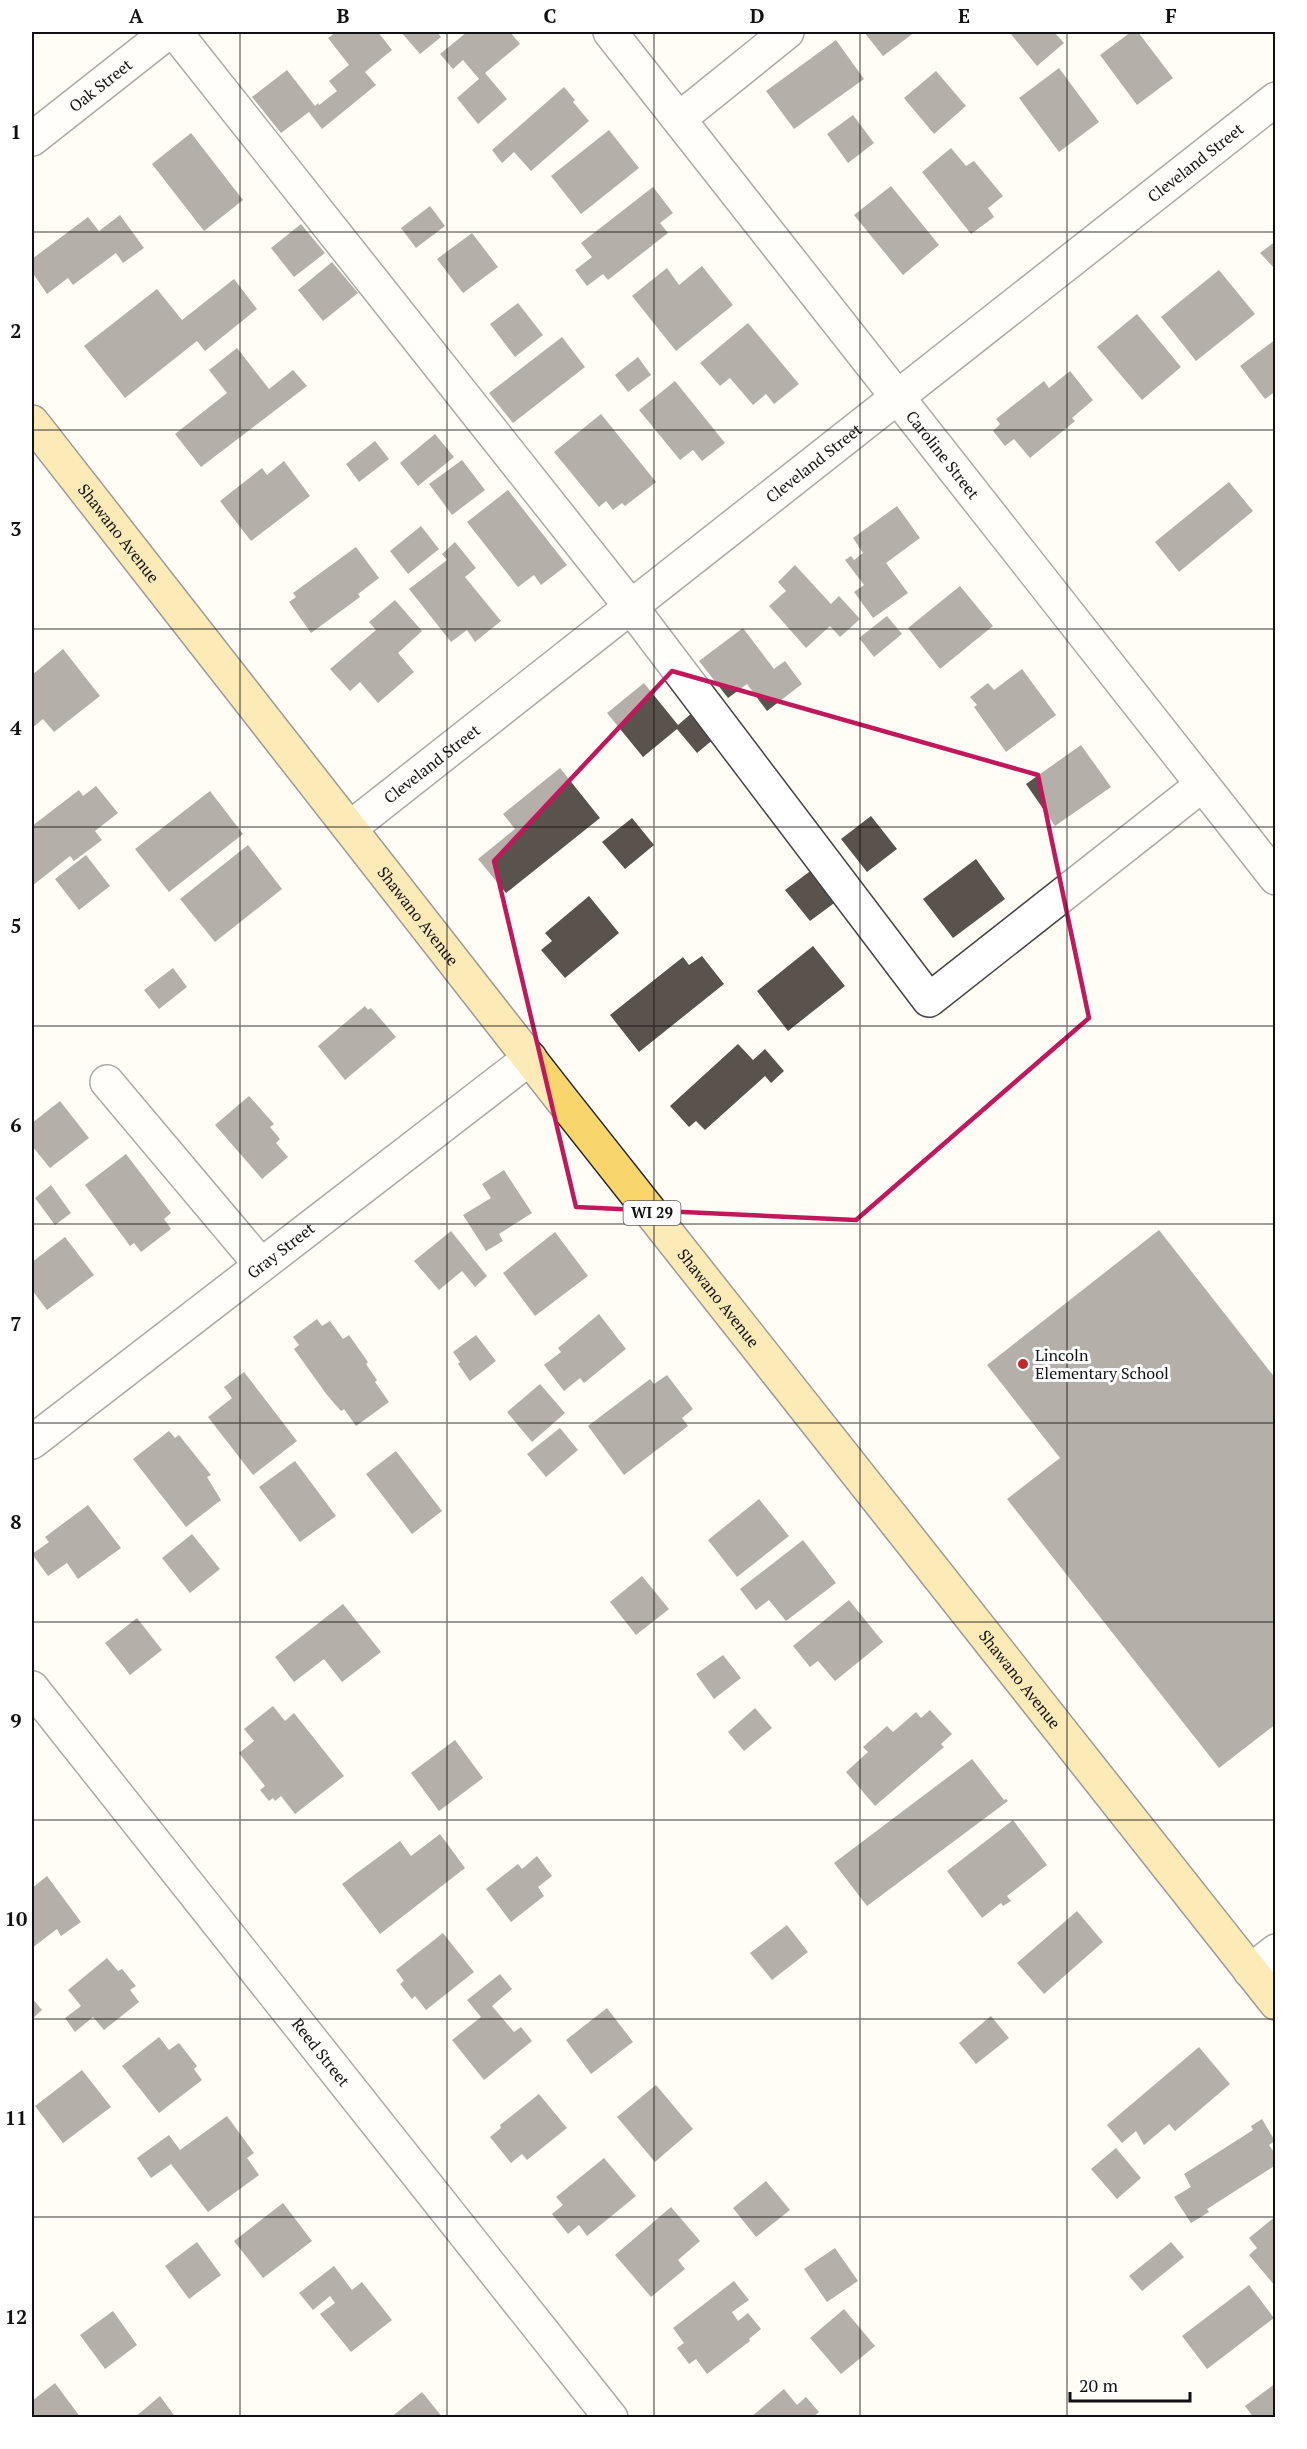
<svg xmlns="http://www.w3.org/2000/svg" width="1307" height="2449" font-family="'PT Serif',serif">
<rect width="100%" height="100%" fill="#fffdf5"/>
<path fill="#5a524d" d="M336,32H378L392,50L365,72L376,85L322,129L309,112L281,133L252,97L287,70L315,106L318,103L319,105L337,91L329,81L349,65L328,38Z
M401,32H437L441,37L420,54Z
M467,32H510L520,44L485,73L507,99L478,124L457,98L479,79L463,60L453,69L440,54Z
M864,32H915L883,56Z
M1012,32H1054L1064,43L1037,66L1010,33Z
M1131,32H1138L1173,78L1137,105L1100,55Z
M836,40L864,79L794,129L766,91Z
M1059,68L1099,122L1059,152L1019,98Z
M936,71L966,106L934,134L904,98Z
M564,87L575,100L573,102L589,121L531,171L514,152L502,163L492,150Z
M853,115L874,143L848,163L827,134Z
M609,130L639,168L581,214L551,176Z
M191,133L243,200L204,231L152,164Z
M951,148L966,166L974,161L1003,196L988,208L994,217L971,234L922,172Z
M891,186L939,245L903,275L854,215Z
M653,187L673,213L660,223L668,233L608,280L603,274L587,286L575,270L592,257L581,243Z
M430,206L445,226L416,248L401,228Z
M120,215L144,248L123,263L116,253L73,285L68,278L47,294L32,272V259L88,217L99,231Z
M301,224L325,253L294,277L271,248Z
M472,233L498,267L463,293L437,259Z
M1276,241V270L1260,253Z
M332,262L358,293L323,321L298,290Z
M702,266L733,305L676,351L632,296L667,268L679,285Z
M1219,270L1255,314L1196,361L1161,317Z
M234,279L257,309L205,351L197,341L125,398L84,346L157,289L182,320Z
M518,303L543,335L515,357L490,324Z
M1137,314L1181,367L1142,400L1097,347Z
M748,323L799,384L774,404L766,394L753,405L730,378L720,386L700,363Z
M562,337L585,367L513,423L489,393Z
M1276,339V391L1265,399L1240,366Z
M237,348L269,389L293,370L307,386L201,467L175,434L227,393L209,370Z
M638,357L651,375L628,392L615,375Z
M1070,371L1093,400L1072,418L1075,421L1030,458L1014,439L1005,446L993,431L1000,424L996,419L1044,381L1049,388Z
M675,381L725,443L702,461L693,450L680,460L639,410Z
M601,414L656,482L625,506L622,503L613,510L606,501L599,507L554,452Z
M435,434L454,457L418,486L400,463Z
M375,441L389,459L359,482L346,464Z
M462,460L485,490L452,515L429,484Z
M284,461L310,496L251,541L220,501L262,468L267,475Z
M1229,482L1253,511L1179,572L1155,542Z
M508,490L567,565L541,585L534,575L518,587L467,522Z
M897,506L920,538L886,563L908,593L873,618L854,592L864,585L845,560L851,556L854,560L863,553L853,538Z
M421,526L439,549L408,574L390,551Z
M455,542L476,568L465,577L501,621L475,642L467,630L451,642L409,589L447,560L442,554Z
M356,547L379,578L358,594L360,597L311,633L289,602L296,597L293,593Z
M795,565L831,604L839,596L860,619L840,637L830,626L806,648L769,606L786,591L778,582Z
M960,586L993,626L940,669L908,628Z
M395,600L422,631L398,653L414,672L378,703L360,682L350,691L330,669L376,630L369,622Z
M887,616L902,634L874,657L859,638Z
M743,628L774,669L785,661L802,684L767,711L747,684L728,698L699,661Z
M63,649L100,696L54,732L43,719L32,728V675Z
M1022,669L1056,715L1006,752L974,707L977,705L970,697L988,683L994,690Z
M644,683L678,725L693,712L715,738L697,753L677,729L643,757L607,713Z
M1081,745L1111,787L1055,826L1026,784Z
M560,768L600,818L506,893L478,859L515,829L503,814Z
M96,786L118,813L95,831L102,840L74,861L70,856L32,886V826L79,790L83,796Z
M210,791L243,834L169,892L135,849Z
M871,816L897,849L867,872L841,839Z
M632,818L654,845L625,869L602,842Z
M248,845L282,889L215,942L180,899Z
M86,855L110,886L79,910L55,879Z
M976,859L1005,899L953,938L923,899Z
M813,869L837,901L810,921L785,890Z
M589,896L619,933L565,978L541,950L552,941L545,933Z
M813,946L845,986L788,1031L757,991Z
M702,956L724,984L639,1052L610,1015L683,957L689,965Z
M173,968L187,987L159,1009L144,990Z
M365,1006L368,1010L371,1008L396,1037L345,1080L318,1046Z
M738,1044L753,1060L765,1049L784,1071L771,1083L765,1076L705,1130L696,1121L689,1127L670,1106Z
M249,1096L274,1124L270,1127L280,1139L276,1143L288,1157L262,1179L215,1125Z
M60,1101L89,1138L50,1168L32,1146V1123Z
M126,1154L171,1213L164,1219L171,1229L141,1252L134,1243L130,1246L85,1185Z
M504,1170L532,1213L499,1234L503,1241L486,1251L463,1215L491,1198L482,1184Z
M51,1185L71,1213L55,1225L35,1198Z
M1159,1230L1276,1379V1724L1219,1768L1007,1499L1060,1458L987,1365Z
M451,1231L487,1276L475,1287L462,1271L439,1290L414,1261Z
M555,1232L588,1276L535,1316L503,1273Z
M65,1237L94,1275L47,1310L32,1290V1262Z
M599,1314L626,1349L584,1383L580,1378L564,1391L544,1365L561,1352L558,1348Z
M317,1319L322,1326L330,1321L343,1339L349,1335L368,1362L366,1364L377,1380L375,1382L389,1402L356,1426L344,1409L341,1411L327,1395L294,1349L299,1345L293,1337Z
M476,1335L496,1361L470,1381L458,1364L460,1362L453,1352Z
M244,1372L297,1441L253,1475L208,1417L232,1398L224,1387Z
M667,1375L693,1409L682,1418L688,1426L624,1475L588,1426L650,1379L654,1384Z
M540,1384L565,1413L532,1442L507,1412Z
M560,1428L578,1450L546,1477L527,1454Z
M169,1431L175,1438L179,1435L211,1475L207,1477L221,1500L186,1527L133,1459Z
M396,1451L442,1511L412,1534L366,1474Z
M295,1461L336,1516L300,1542L259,1487Z
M759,1499L789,1536L737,1577L708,1540Z
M88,1505L121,1548L78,1579L67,1563L48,1576L32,1554L49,1542L45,1537Z
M192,1534L220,1569L190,1593L162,1558Z
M803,1540L836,1583L786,1621L769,1600L756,1610L740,1589Z
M642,1576L669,1609L636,1635L610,1602Z
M849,1600L883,1642L835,1681L818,1661L810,1667L793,1646Z
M343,1604L381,1652L342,1682L324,1659L294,1682L275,1657Z
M137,1618L162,1650L130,1675L105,1643Z
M723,1655L741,1678L714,1699L696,1674Z
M273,1706L285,1721L294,1713L344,1776L295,1814L281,1796L275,1801L273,1798L269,1801L260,1790L265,1786L239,1753L254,1741L244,1729Z
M755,1708L772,1728L744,1751L728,1732Z
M930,1710L952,1734L941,1744L944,1747L875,1806L846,1772L868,1752L863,1747L887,1726L893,1732L916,1712L921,1718Z
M455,1740L483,1778L439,1811L411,1773Z
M972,1759L1004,1800L1006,1799L1008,1801L867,1906L834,1863Z
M1013,1820L1047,1865L1007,1896L1011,1901L1003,1906L1001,1903L982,1918L947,1871Z
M440,1834L465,1868L380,1934L342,1884L400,1841L411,1856Z
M537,1856L552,1876L538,1887L544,1896L511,1922L486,1889L518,1864L522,1869Z
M47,1876L81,1922L61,1936L57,1929L32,1948V1888Z
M1077,1911L1103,1942L1044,1994L1017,1963Z
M787,1925L808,1952L772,1980L750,1953Z
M443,1933L474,1972L426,2010L415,1996L412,1999L400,1984L404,1981L396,1970Z
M107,1958L118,1971L122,1969L136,1986L130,1990L139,2002L104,2030L93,2017L75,2032L65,2018L81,2006L68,1990Z
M500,1974L512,1989L492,2006L514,2032L521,2027L532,2041L484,2080L452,2040L481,2017L467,2000Z
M32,1998L42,2010L32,2019Z
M607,2008L633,2042L591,2074L566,2040Z
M991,2016L1009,2038L976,2064L959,2043Z
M159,2037L169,2050L179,2043L197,2066L194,2069L202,2080L159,2113L122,2066Z
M1199,2047L1230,2084L1175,2131L1169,2124L1144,2145L1136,2131L1122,2143L1107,2125Z
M82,2070L111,2107L63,2143L35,2106Z
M656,2085L693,2129L655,2162L617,2117Z
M539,2094L567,2128L527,2160L522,2154L511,2163L490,2137L501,2128L500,2125Z
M227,2116L254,2153L247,2158L259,2175L208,2212L171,2164L151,2178L137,2158L169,2135L180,2150Z
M1262,2119L1275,2141L1269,2145L1276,2155V2165L1207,2209L1209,2212L1191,2223L1174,2197L1191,2187L1184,2174L1253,2130L1251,2126Z
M1116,2148L1141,2178L1117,2199L1091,2169Z
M604,2158L636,2196L587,2236L579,2225L568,2234L552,2214L563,2205L556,2197Z
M766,2181L790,2210L756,2237L733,2208Z
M283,2203L312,2241L263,2278L234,2241Z
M671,2207L700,2241L678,2260L685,2269L651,2297L615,2255Z
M1276,2216V2287L1249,2255L1257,2248L1249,2238Z
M197,2242L221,2275L189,2299L165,2266Z
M1171,2242L1184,2257L1142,2291L1129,2276Z
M835,2248L858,2281L827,2302L804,2269Z
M334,2266L352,2290L362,2282L392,2320L351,2352L320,2314L335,2303L330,2296L313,2310L299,2293Z
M734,2281L749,2300L732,2312L738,2321L748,2313L761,2329L749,2339L750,2341L707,2374L696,2359L689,2364L677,2348L684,2343L673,2328Z
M1249,2285L1274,2318L1207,2369L1182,2336Z
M844,2309L875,2346L841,2374L810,2338Z
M113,2311L137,2345L105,2369L80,2335Z
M55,2383L81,2418H32V2401Z
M1276,2383V2418H1254L1245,2406Z
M784,2389L797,2405L806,2397L819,2412L812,2418H750Z
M422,2392L443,2418H390Z
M160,2396L176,2418H134Z"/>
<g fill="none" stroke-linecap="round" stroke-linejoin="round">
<defs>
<g id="minor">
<path d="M175,32L631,607L929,1000L1202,785"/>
<path id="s1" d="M610,32L1276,878"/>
<path d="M679,119L787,32"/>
<path id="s2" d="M32,139L168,32"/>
<path id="s3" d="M350,828L1276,99"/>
<path d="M107,1082L261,1265"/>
<path id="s4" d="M32,1442L530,1058"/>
<path id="s5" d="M32,1688L611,2418"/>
<path d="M1250,1971L1276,1951"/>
</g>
<g id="major">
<path id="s6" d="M32,422L562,1100L1276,2003"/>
</g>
</defs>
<use href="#minor" stroke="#444" stroke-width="36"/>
<use href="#major" stroke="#222" stroke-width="36"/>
<use href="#minor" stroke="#fff" stroke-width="33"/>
<use href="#major" stroke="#f9d66b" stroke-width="33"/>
</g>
<path d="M0 0H1307V2449H0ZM672,671L1038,775L1089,1018L856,1220L576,1207L494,861Z" fill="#fffdf5" fill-opacity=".55" fill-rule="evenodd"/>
<path fill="none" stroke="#c2185b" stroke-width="4.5" stroke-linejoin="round" d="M672,671L1038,775L1089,1018L856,1220L576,1207L494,861Z"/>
<path fill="none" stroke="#111" stroke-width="1.5" stroke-opacity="0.55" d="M240,32V2418M447,32V2418M654,32V2418M860,32V2418M1067,32V2418M32,232H1276M32,430H1276M32,629H1276M32,827H1276M32,1026H1276M32,1224H1276M32,1423H1276M32,1622H1276M32,1820H1276M32,2019H1276M32,2217H1276"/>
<circle fill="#c4262e" stroke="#fff" stroke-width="2" cx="1023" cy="1364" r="6"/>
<g text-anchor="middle" stroke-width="6" stroke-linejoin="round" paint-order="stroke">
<rect fill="#fff" stroke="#585858" stroke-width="1.5" x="623.5" y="1201" width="57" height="24" rx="4.5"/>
<g font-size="15" font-weight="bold" fill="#111">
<text x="652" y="1218">WI 29</text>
</g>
<g font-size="16" fill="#111" stroke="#fff">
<text dy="6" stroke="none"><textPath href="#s2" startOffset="87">Oak Street</textPath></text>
<text dy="6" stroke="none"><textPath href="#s3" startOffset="1076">Cleveland Street</textPath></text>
<text dy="6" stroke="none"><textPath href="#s1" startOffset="538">Caroline Street</textPath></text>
<text dy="6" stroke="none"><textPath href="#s3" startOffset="590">Cleveland Street</textPath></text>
<text dy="6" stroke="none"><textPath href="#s6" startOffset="141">Shawano Avenue</textPath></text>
<text dy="6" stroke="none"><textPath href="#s3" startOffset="104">Cleveland Street</textPath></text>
<text dy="6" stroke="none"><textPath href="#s6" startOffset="627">Shawano Avenue</textPath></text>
<text dy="6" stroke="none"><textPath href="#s4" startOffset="314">Gray Street</textPath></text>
<text dy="6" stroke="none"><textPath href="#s6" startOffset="1113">Shawano Avenue</textPath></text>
<text dy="6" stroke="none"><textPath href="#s6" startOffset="1599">Shawano Avenue</textPath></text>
<text dy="6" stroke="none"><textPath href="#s5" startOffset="465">Reed Street</textPath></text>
</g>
<g font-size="16" fill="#111" stroke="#fff" text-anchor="start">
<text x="1035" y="1361">Lincoln<tspan x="1035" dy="18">Elementary School</tspan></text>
</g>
</g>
<rect width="1307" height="2449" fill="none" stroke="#ffffff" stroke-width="66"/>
<path d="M1070 2392v9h120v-9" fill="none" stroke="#111111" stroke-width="3"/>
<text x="1079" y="2392" font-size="18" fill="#111111" stroke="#ffffff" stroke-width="4.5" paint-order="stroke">20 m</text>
<rect x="33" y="33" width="1241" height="2383" fill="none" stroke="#111" stroke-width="2"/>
<g font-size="20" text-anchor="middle" font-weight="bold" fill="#111">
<text x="136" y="23">A</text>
<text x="343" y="23">B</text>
<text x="550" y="23">C</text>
<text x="757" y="23">D</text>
<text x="964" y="23">E</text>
<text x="1171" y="23">F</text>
<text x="16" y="139">1</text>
<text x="16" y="338">2</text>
<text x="16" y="536">3</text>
<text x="16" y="735">4</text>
<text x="16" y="933">5</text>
<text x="16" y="1132">6</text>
<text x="16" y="1331">7</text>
<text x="16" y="1529">8</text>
<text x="16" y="1728">9</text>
<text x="16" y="1926">10</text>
<text x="16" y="2125">11</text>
<text x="16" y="2324">12</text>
</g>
</svg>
